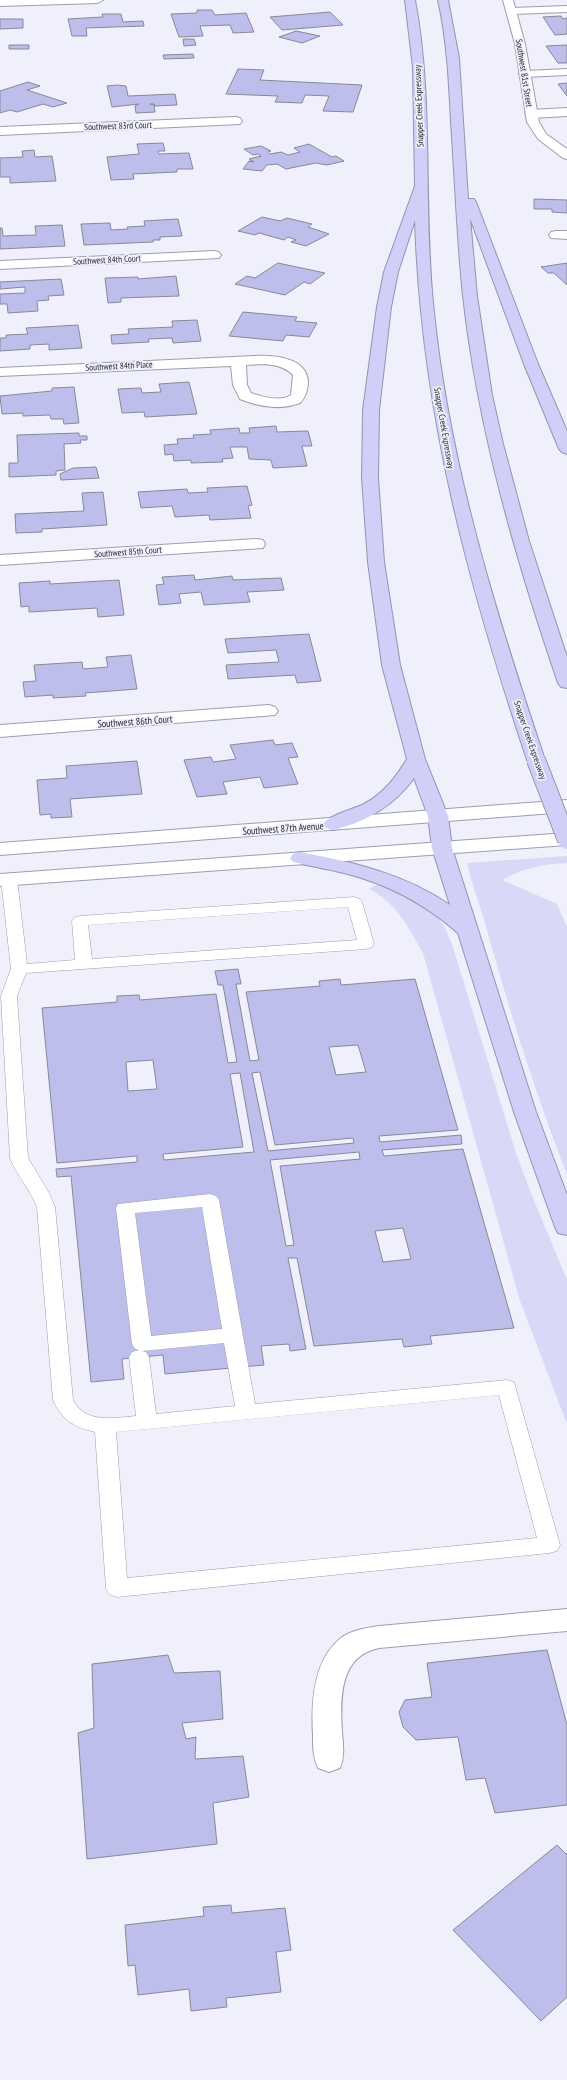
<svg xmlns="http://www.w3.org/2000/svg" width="567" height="2080" font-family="'PT Sans Narrow',sans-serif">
<rect width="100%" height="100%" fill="#f0f0fd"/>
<path fill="#d8d8f7" d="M567,856V863C544,864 522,868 502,880L557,904L567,927V1175C536,1095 510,1013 487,930C481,907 472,886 467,863Z
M382,882L432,910L444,926L452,944L516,1153L533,1198L567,1280V1424L520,1301L423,953C409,928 396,902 369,889Z"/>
<path fill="#bebeec" stroke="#888897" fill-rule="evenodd" d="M197,10H212L215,15L246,13L254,32L233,33L230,25L200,26L203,36L179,37L171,14L197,13Z
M330,12L343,25L282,30L270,17Z
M102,14H121L123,22L143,21L144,26L86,28L87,36H72L68,19L103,17Z
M561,16L563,19L567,18V34L555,35L543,17Z
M0,19H23V28L0,29Z
M296,31L320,36L302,43L279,37Z
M183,39H194L196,45L184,46Z
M9,45H29V49H9Z
M567,45V63H558L546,46Z
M193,54L194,58L164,59L163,55Z
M238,69L264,70L260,80L362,85L353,112L323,111L329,96L305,95L302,103L275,102L278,96L226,94Z
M28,82L40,86L27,90L67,103L53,107L43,104L17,112L10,110L0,113V91Z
M567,83V96L558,84Z
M117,85L126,86L128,96L175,94L177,105L155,106L154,104H150L154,105L155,112L136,113L135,106L139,104L112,107L107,86Z
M163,143L165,151H158L159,154L189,153L193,169H177V172L133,174L134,179L111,180L107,157L139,154L137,144Z
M309,144L332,157L336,156L344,161L327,165L316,163L286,169L277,164L267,165L262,171L243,169L249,161L254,162L249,159L261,156L258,154L253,155L244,149L261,146L271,151L268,152L270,154L281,152L288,155L300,152L294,148Z
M34,150L35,157L52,156L56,181L10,183V177H0V158L23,157L22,151Z
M534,199L567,200V213L552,212V209H534Z
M262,217L280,221L287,218L312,224L308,227L329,234L306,246L291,242L296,240L288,237L284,240L259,233L255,235L238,231Z
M178,219L182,236L160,237V240H153V242L84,245L81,224L110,223L111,230L128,229L127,227L145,226L144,221Z
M62,225L65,246L0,249V228H2L3,236L36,235L35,226Z
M278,263L325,273L310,284L304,282L285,295L235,284L247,276L255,278Z
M567,263V285L554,273H548L541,267Z
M176,276L179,296L121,298V302L108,303L105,278L138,277V279Z
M61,279L64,295L48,296L49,300L37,301L38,311L8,313L7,304H0V294L25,293V287L0,289V282Z
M243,312L297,317L295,321L317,323L309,337L286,335L283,341L229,336Z
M197,320L201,341L173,343L172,338L148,339L149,342L112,344L111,335L129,334L128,329L173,327L172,321Z
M78,325L82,348L49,350V344L30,345V349L0,351V338H6V335L28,334L26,328Z
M189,382L197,414L145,417L144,412L122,413L118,389L141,388L142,393L161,392L159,384Z
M74,387L79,423L64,424L63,419H51L50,415L23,416V413L2,414L0,396L52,391V388Z
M276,426L277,432L308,431L312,446H302L307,466L273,468L271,460L249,459L247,447H230L233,458L222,459L223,462L191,463V460L174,461L173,454L165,455L164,445L178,444L177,439L194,438L193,435L211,434L210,430L239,428L240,433H250L249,428Z
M79,433V436H87V440H80L81,443L64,444L65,470L56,471V475L9,477V463H18L17,435Z
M96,467L99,478L61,480L60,474L73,468Z
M247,486L252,505L248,506L251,518L210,520L209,515L175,517L172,506L141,508L138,492L187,489L188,493L208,492L207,488Z
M103,492L107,525L42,529V532L16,533L15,514L84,511L82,493Z
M194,575L195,580L232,576L233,580L281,578L284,590L247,592L250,602L204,605L201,592L179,594L181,603L159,605L156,585L164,584L162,577Z
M119,580L124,615L98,617L97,608L29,612V606L21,607L19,583L50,581V584Z
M309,634L321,681L297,683L295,675L228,679L226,665L279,662L276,650L228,653L225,639Z
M131,655L137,689L85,693L86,696L53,698V695L25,697L23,682L36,681L34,665L82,662L83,669L108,667L106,657Z
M273,740L275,745L292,743L298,757L288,758L298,784L264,788L260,777L223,782L227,794L197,797L184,760L211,757L213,762L236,759L230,745Z
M137,761L142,794L70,799L72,817L51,818V814L40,815L37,780L67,778L66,766Z
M238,969L241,984H236L250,1061L259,1060L246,992L320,986L319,981L340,979L341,985L415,979L458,1130L379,1136L380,1142L461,1135L462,1144L382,1150L384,1156L463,1149L514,1328L430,1336L432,1344L404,1347L402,1339L314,1346L297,1258H288L306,1349L290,1351L289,1344L261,1346L264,1365L165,1374L163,1355L122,1359L124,1379L91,1382L71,1176L57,1177L56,1169L137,1162V1156L57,1163L42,1008L117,1002V996L139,995L140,1000L216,994L228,1063L237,1062L223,985H218L215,971ZM358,1045L366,1072L336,1075L329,1047ZM153,1060L157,1089L128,1091L126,1062ZM260,1072L275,1145L353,1138L354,1143L268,1151L252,1073ZM240,1073L254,1152L164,1160L163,1154L243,1147L230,1074ZM359,1152L360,1159L280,1166L294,1245L286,1246L270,1160ZM403,1228L411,1259L383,1262L375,1231Z
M547,1650L567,1725V1805L495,1813L485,1778L466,1780L458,1737L416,1740L403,1727L399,1712L405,1700L432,1697L427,1663Z
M168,1655L174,1673L220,1671L223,1719L182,1723L186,1739L196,1737L195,1759L243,1756L249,1797L213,1803L217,1844L87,1859L78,1733L94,1728L92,1664Z
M557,1845L566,1854L567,1853V1997L541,2021L453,1930Z
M231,1905L232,1913L285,1908L291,1950L276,1952L281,1992L226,1998L227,2007L191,2011L189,1989L138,1995L135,1965L128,1966L125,1925L204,1916L203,1907Z"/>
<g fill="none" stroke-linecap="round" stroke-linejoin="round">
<defs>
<path id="service" d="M9,874L15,876L17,879L27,964L75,960L72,921L74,918L80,916L354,897L360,899L362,902L374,944L372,947L366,949L26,973L17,996L28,1158L49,1193L55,1207L73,1400C85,1424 115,1418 136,1416L129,1357L132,1352L139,1350L135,1349L132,1344L116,1208L118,1204L210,1194L216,1196L219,1200L255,1404L507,1380L514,1382L560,1545L557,1551L549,1553L117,1597L109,1594L106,1588L95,1432C74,1427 62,1420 53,1400L37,1207C30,1189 17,1176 10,1158L1,996L11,969L1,879L3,876ZM348,907L357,940L92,959L88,925ZM202,1207L222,1329L151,1336L135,1213ZM224,1343L235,1406L156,1414L149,1357L146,1352L142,1351ZM499,1395L537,1538L127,1578L116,1432Z"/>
<path id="minor" d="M0,0H103L98,3L0,6Z
M567,6V12L512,14L507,11L512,8Z
M567,69V75L525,77L519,74L525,71Z
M567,108V116L531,118L525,114L531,110Z
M236,117L240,118L242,121L240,124L0,135V127Z
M556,231H567V239L551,238L549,235L551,232Z
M214,251L219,252L221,255L219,258L0,269V261Z
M254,356C273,355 308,357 308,383C307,391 306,397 300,403C281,410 259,407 240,399L233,385L231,366L0,376V368ZM246,365C262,364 280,362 293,375L291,395C282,402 261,397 251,393L247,385Z
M257,539L263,540L265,544L263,548L0,565V555Z
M269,705L275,707L278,711L275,715L0,737V725Z
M567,1609V1631L379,1648C339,1656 340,1699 342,1732C343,1745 345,1756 340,1768L329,1772L318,1768C313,1757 313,1747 313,1735C311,1702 313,1660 341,1638C351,1630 367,1628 379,1626Z"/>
<path id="tertiary" d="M503,0H513L525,44L539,122L546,134L567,149V159L563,158L538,139L527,122L515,44Z"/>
<path id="secondary" d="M567,800V812L0,855V843Z
M567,833V845L0,886V874Z"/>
<path id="motorway" d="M405,0H415C434,100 423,202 433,303C448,460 495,611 545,760L543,764L536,766L529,764L527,760C467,580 421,411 415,220L398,272L391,307L379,410L378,478L384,562L400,665L425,759L448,816L452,848L536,1112L567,1195V1235L558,1233L555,1227L514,1112L458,933C425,904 388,884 344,873C327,869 310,866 293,862L290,858L293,854L300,852C353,862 405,874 450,905L432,848L428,816L414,778C394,806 366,822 333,830L326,828L323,824C329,815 354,809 364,804C384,793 396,777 407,759L382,665L368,562L362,478L363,410L377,307L384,272L415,186L413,68Z
M438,0H448L459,58L468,199H474L476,202L538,364L567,431V454L562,452L559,449L524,364L470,218L477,296L492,395L503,444L529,541L567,657V688L561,687L558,683C515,557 478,429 463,296C457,238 455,180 451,122C449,81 447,40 438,0Z"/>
</defs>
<use href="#service" stroke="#9d9ead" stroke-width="1"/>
<use href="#minor" stroke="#9d9ead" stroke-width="2"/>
<use href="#tertiary" stroke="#9d9ead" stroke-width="2"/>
<use href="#secondary" stroke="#9d9ead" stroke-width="2"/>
<use href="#motorway" stroke="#9494b0" stroke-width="2"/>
<use href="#service" fill="#fff" fill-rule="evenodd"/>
<use href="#minor" fill="#fff" fill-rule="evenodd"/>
<use href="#tertiary" fill="#fff" fill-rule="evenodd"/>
<use href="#secondary" fill="#fff" fill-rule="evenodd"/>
<use href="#motorway" fill="#cfcff7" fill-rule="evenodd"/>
<defs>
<path id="motorway-bridge" d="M536,760L567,840"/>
</defs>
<use href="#motorway-bridge" stroke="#9494b0" stroke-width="20" stroke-linecap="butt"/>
<use href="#motorway-bridge" stroke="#cfcff7" stroke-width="18"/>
</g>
<g text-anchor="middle" stroke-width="3.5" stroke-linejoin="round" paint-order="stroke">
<g font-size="9" fill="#27272d" stroke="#f0f0fd">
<text transform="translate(524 73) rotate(81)" y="3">Southwest 81st Street</text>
<text transform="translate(419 106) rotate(-92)" y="3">Snapper Creek Expressway</text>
<text transform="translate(118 126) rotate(-2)" y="3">Southwest 83rd Court</text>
<text transform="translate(107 260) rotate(-3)" y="3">Southwest 84th Court</text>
<text transform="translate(119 366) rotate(-3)" y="3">Southwest 84th Place</text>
<text transform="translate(444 428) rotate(80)" y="3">Snapper Creek Expressway</text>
<text transform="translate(128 552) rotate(-4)" y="3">Southwest 85th Court</text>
<text transform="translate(530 740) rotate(71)" y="3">Snapper Creek Expressway</text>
</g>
<g font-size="10" fill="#27272d" stroke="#f0f0fd">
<text transform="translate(135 721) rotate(-4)" y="4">Southwest 86th Court</text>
<text transform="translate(283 828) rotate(-4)" y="4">Southwest 87th Avenue</text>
</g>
</g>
</svg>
